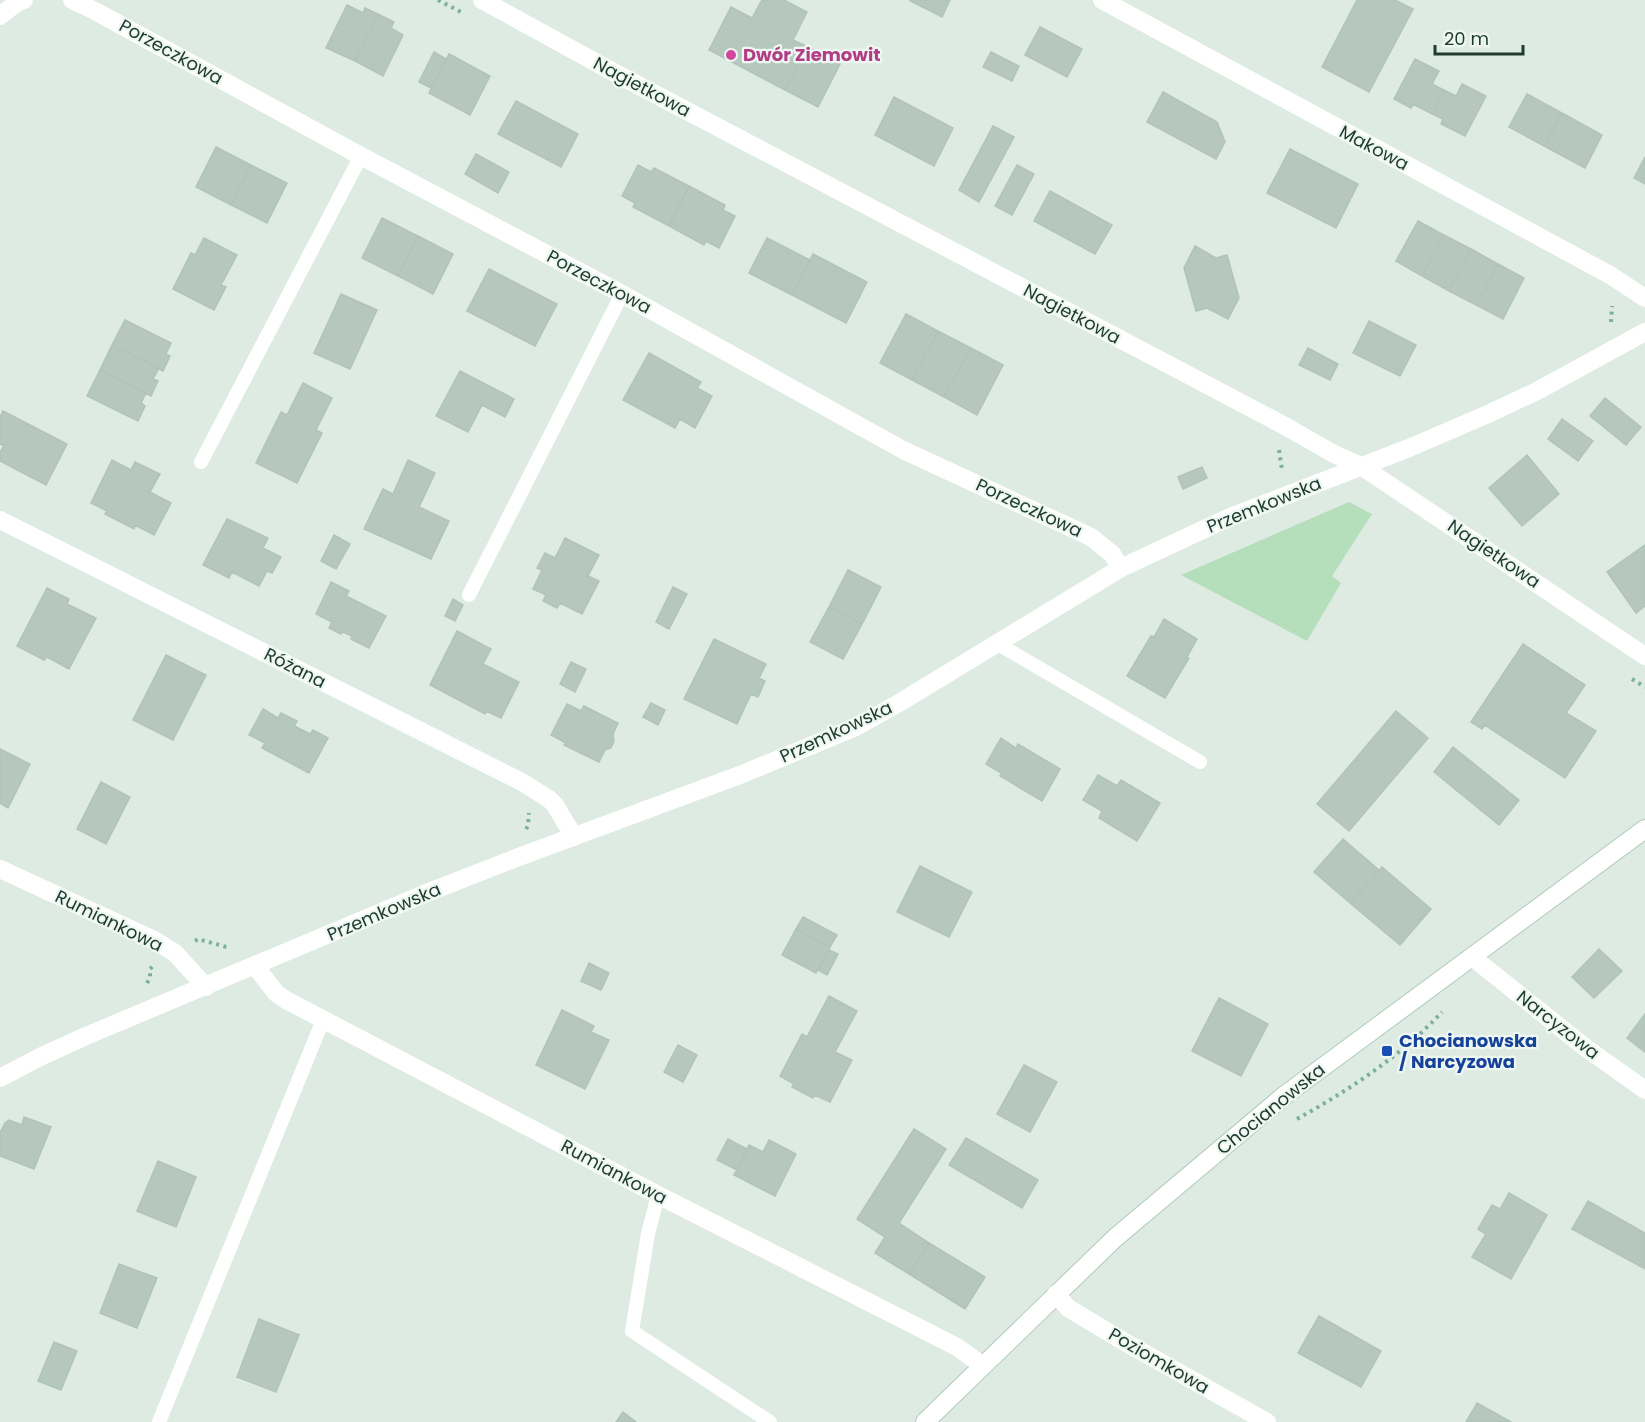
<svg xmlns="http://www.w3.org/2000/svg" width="1645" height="1422" font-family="Poppins,sans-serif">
<rect width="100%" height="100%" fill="#deebe3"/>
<path fill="#b5deba" d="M1349,502L1372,514L1332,576L1341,583L1307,641L1181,575Z"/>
<path fill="#b6c8be" stroke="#b0c4b9" stroke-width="1.5" d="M762,0H784L807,12L793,40L808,47L785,90L709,50L731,7L752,18Z
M909,0H950L942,17Z
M1357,0H1395L1413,9L1369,92L1322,67Z
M347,5L363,13L365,8L378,14L355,61L326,48Z
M378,14L394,22L391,28L403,35L383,76L355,61Z
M1040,27L1082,49L1067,77L1025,55Z
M808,47L840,64L818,107L785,90Z
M434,52L446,59L431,88L419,82Z
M991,52L1019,66L1012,81L983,67Z
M449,54L490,76L470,115L429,93Z
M1415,59L1439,71L1432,84L1444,90L1432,114L1413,104L1411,108L1394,99Z
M1462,84L1486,96L1465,136L1441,124L1443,119L1432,114L1444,90L1456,96Z
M1163,92L1217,122L1225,142L1216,159L1147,122Z
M1527,94L1562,113L1544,146L1509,127Z
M894,97L953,128L934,166L875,135Z
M516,101L578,134L561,167L498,134Z
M1562,113L1602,135L1585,168L1544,146Z
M993,126L1014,137L979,202L959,190Z
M216,147L251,165L231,205L196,187Z
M1290,149L1358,184L1336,228L1267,193Z
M476,154L509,172L498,193L465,174Z
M1645,157V184L1634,178Z
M251,165L287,183L267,223L231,205Z
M638,165L651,172L654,168L689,186L669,226L633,207L635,203L622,196Z
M1017,165L1034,174L1012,215L995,206Z
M689,186L725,205L723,210L735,216L719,248L706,241L704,245L669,226Z
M1050,191L1112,225L1095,254L1034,221Z
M382,218L418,236L398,276L362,258Z
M1418,221L1444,235L1422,276L1396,261Z
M1444,235L1471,249L1449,291L1422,276Z
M418,236L453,254L433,294L398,276Z
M204,238L237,255L221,285L226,287L214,310L173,289L191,253L195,255Z
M767,238L810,260L792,295L749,273Z
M1195,246L1216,258L1227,255L1239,298L1228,319L1207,308L1196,311L1184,268Z
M1471,249L1498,264L1476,305L1449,291Z
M813,254L867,282L846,323L792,295Z
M1498,264L1524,278L1503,319L1476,305Z
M489,269L557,304L535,346L467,311Z
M341,294L377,310L350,369L314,353Z
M906,314L938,331L912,380L880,363Z
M125,320L171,343L166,354L170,356L163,371L112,345Z
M1369,321L1416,345L1400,376L1353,353Z
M938,331L971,348L944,397L912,380Z
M112,345L159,368L153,379L158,381L151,396L100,370Z
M971,348L1003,365L977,415L944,397Z
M1308,348L1338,364L1330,380L1299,365Z
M649,353L701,382L697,388L712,396L695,428L680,419L675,428L623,400Z
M100,370L146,393L141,403L145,406L138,421L87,396Z
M460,371L514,399L505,417L482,405L468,432L436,416Z
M303,383L332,398L316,430L322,433L297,483L256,463L281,412L287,415Z
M1605,398L1641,427L1626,445L1590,416Z
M3,411L67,444L46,485L0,461V452L4,446L0,444V417Z
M1562,419L1593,441L1578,461L1548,439Z
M1527,455L1559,494L1522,526L1489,488Z
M112,460L131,470L135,462L160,474L150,492L171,503L154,535L135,525L134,529L105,514L107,511L91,503Z
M408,460L435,473L419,507L449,521L431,559L364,529L383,489L393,494Z
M1202,467L1207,478L1183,489L1178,477Z
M227,519L268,538L263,548L281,557L272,573L267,571L259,586L232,572L229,578L203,565Z
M334,535L350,544L336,569L321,561Z
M565,538L599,555L588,576L599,581L582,614L560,603L557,608L543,601L546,595L533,589L542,570L537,568L545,553L555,558Z
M1645,545V606L1636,613L1607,572Z
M848,570L881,587L862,624L829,607Z
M331,582L349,591L346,596L386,616L369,648L351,639L352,636L343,632L341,634L329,628L332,622L316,614Z
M673,587L687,594L669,629L656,622Z
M47,588L69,599L67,604L96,618L69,669L47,657L44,660L17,646Z
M453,599L463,605L455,621L445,616Z
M829,607L862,624L843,659L810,642Z
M1164,619L1197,639L1187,657L1189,658L1165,698L1127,676L1151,636L1154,637Z
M457,631L491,649L483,664L519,682L501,718L486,711L485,714L430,685Z
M714,639L766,664L759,678L765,681L758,697L751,694L737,724L684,699Z
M1523,644L1585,685L1566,713L1596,731L1565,778L1485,725L1482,729L1471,722Z
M166,655L206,675L173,740L133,720Z
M571,662L586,669L575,692L560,684Z
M651,703L665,710L658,725L643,717Z
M567,704L581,711L584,706L618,723L613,734L614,741L611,748L605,750L599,762L564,745L566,743L551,735Z
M263,709L278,718L281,713L297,721L294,726L310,734L313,730L328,738L309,773L262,748L265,743L249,735Z
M1396,711L1428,738L1349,831L1317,804Z
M1001,738L1016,748L1018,744L1060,769L1042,801L1000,776L1001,773L986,764Z
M1453,747L1519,800L1499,825L1434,772Z
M0,749L30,764L8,808L0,803Z
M1098,775L1117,786L1121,780L1160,803L1137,841L1099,818L1102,811L1083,800Z
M101,782L130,797L106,844L77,829Z
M1343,839L1379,870L1350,903L1314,872Z
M920,866L972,892L949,937L897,912Z
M1382,867L1431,909L1400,945L1350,903Z
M803,917L837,935L830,947L796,929Z
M796,929L830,947L816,973L782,955Z
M1599,949L1622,971L1594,998L1572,977Z
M829,950L838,954L827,975L818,970Z
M589,963L609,973L601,990L581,981Z
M829,996L857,1011L835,1052L852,1060L830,1102L815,1095L813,1098L792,1087L794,1084L780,1076L802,1034L807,1037Z
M1219,998L1268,1024L1241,1076L1192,1051Z
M562,1010L594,1026L591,1032L609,1040L585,1089L536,1065Z
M1645,1014V1052L1627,1038Z
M678,1045L697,1055L683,1082L664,1072Z
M1024,1065L1057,1082L1030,1132L997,1114Z
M24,1117L51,1127L34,1169L0,1156V1131H1L5,1123L9,1120L22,1125Z
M914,1129L946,1149L899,1223L929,1243L909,1274L875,1253L885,1237L857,1219Z
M966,1138L1038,1180L1022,1208L949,1165Z
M728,1139L747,1149L737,1170L717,1160Z
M769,1140L796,1154L775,1196L734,1175L749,1145L763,1152Z
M158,1161L196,1177L176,1227L137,1211Z
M1509,1193L1547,1215L1511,1279L1472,1257L1486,1234L1478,1229L1492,1205L1500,1209Z
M1588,1201L1645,1233V1269L1572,1229Z
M929,1243L985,1277L965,1309L909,1274Z
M119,1264L157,1278L137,1328L100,1313Z
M1319,1316L1381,1351L1361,1387L1298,1353Z
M259,1319L299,1335L276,1392L237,1377Z
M54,1342L77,1351L61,1390L38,1381Z
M1477,1403L1511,1422H1466Z
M623,1412L636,1422H616Z"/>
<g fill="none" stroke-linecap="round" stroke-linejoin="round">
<defs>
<path id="secondary" d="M925,1422L1115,1238L1285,1095L1645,829"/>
</defs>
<use href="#secondary" stroke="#b0cbbd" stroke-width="20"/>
<path stroke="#7cb098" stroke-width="4" stroke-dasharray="3 4.5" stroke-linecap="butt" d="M438,0L461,12
M1611,322L1612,306
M1279,450L1282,470
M1632,679L1645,687
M526,829L528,826L529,813
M195,941L198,939L230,948
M147,983L150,978V969L153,966
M1297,1119C1349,1090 1401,1056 1442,1012"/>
<path stroke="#fff" stroke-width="14" d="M201,462L361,156
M469,595L622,294
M998,644L1200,762
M658,1195L648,1234L632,1331L770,1422
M159,1422L323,1020"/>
<path stroke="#fff" stroke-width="18" d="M72,0L95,11L361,156L622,294L903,450L1091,537L1112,554L1121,568
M482,0L617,74L1285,426L1334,454L1361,466L1645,656
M1102,0L1610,275L1645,298
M0,16L18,2L24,0
M0,520L522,782L549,799L555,805L574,837
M0,869L154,940L175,953L206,987
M1472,957L1586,1048L1645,1090
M255,966L276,993L286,1000L658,1195L957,1347L982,1365
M0,1078L40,1057L86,1036L424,894L516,858L740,775L856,727L899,703L1121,568L1228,518L1409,448L1488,414L1537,391L1645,332
M1056,1294L1068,1308L1123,1341L1267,1422"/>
<use href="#secondary" stroke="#fff" stroke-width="18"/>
</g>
<circle fill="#d1479c" stroke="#eef7f1" stroke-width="2" cx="731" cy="55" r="6"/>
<rect fill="#1a4fb4" stroke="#eef7f1" stroke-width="2" x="1381" y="1045" width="12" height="12" rx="3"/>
<g text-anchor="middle" stroke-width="4.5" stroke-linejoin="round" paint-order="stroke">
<g font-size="18" fill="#1e3b2f" stroke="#eef7f1">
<text transform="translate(171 52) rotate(29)" y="6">Porzeczkowa</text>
<text transform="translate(642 87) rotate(28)" y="6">Nagietkowa</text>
<text transform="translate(1374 148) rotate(28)" y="6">Makowa</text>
<text transform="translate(599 282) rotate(28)" y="6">Porzeczkowa</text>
<text transform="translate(1072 314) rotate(28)" y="6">Nagietkowa</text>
<text transform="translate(1264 505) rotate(-22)" y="6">Przemkowska</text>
<text transform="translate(1029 508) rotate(25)" y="6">Porzeczkowa</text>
<text transform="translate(1494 554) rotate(34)" y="6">Nagietkowa</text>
<text transform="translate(295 668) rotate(27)" y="6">Różana</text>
<text transform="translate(836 732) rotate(-25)" y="6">Przemkowska</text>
<text transform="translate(384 912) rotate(-23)" y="6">Przemkowska</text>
<text transform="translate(109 921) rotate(26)" y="6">Rumiankowa</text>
<text transform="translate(1558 1025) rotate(38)" y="6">Narcyzowa</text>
<text transform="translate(1271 1109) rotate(-39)" y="6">Chocianowska</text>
<text transform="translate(614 1172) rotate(28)" y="6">Rumiankowa</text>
<text transform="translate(1159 1361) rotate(30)" y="6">Poziomkowa</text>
</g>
<g font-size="18" font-weight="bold" fill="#b23c85" stroke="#eef7f1" text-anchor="start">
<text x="743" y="61">Dwór Ziemowit</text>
</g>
<g font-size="18" font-weight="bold" fill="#164399" stroke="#eef7f1" text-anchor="start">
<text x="1399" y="1047">Chocianowska<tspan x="1399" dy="21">/ Narcyzowa</tspan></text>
</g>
</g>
<path d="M1435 45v9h88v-9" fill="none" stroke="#1e3b2f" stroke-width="3"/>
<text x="1444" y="45" font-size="18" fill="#1e3b2f" stroke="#eef7f1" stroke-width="4.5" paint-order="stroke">20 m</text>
</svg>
